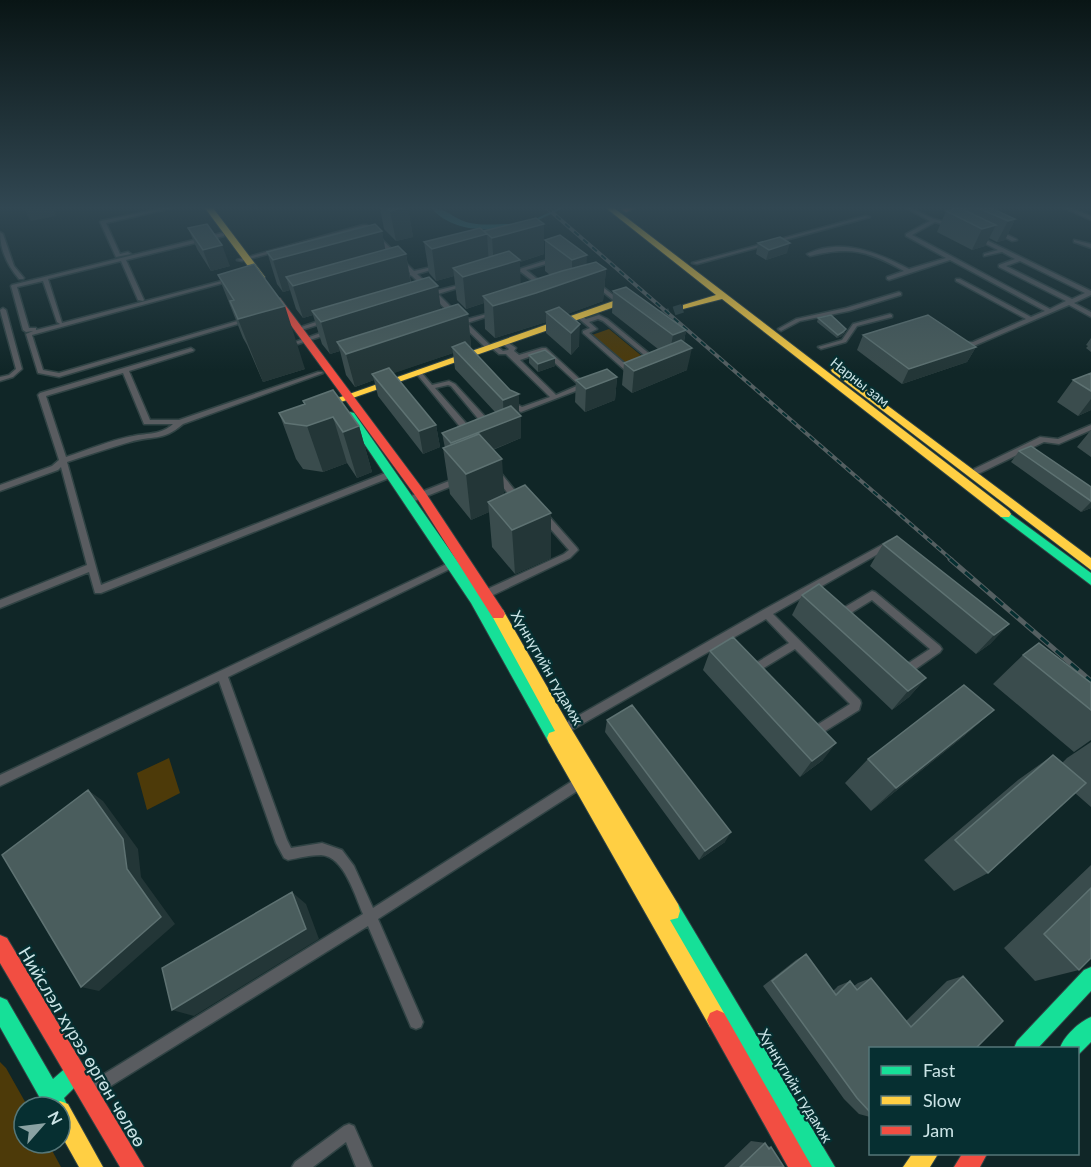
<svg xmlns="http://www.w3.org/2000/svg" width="1091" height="1167" font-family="Lato,sans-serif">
<rect width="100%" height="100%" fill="#102627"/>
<path fill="#4d3a09" d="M609,329L643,357L626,364L592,335Z
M169,758L180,793L147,810L137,773Z
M0,1062L6,1068L28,1107H24V1143H48L61,1167H0Z"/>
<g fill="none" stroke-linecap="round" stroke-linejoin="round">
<path stroke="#2b6c70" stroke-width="2" d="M536,220L561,208"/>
<path fill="#2b6c70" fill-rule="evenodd" d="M431,208C445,207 453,218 466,222C480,226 496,224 510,224L515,227L510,230C481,230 452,231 431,208Z"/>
<path stroke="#2c4244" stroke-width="9" stroke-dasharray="9 4.5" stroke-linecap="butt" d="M648,314L659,316L686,307"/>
<defs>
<path id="street" d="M163,208H172L106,223L120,254L128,252L131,254L116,257L100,222L101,221Z
M906,208H911L934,219L956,225L953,227L935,222L912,235L1050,309L1066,301L999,267V265L1015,259L1002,252L984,256V254L998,250L976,239V237H980L1091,291V295L1074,303L1091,312V317L1069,305L976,345L961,346L958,344L959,343L973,342L1026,319L956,281V279H960L1031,317L1045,311L950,260L889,280L887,279V277L904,271C868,251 851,246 810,256L807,254C842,237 878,253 909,269L946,258L906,236V234L930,221ZM1020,261L1085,293L1072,299L1006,266Z
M966,208H973L965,212L971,217L968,219L958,212Z
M1064,208H1071L1091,216V220Z
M865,216L870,217L697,264L692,263Z
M363,225H367L414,271L441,265V267L417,274L435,291L467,283V285L438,294L464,320L498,311V313L467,323L491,346L494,344L503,351L508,350L509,349L502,343L507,342L516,348L514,351L519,355L542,348H546L586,385V387L521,412L508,405V401H511L522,407L550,397L506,354H499L492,348L491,349H487L432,296L430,295V293L412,276L410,275V273L364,228L242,261L237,260ZM543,352L579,385L556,395L520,360Z
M996,229L1016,239L1017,240L1012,241L994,232L993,231Z
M0,232L3,234L14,266L24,278L23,279H19C8,266 0,251 0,232Z
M222,233L224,234V236L126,260L144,300L143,301L138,300L121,261L48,279L62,323L229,279L234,280L32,335L43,370L59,373L244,319H248V321L59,377L38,373L26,334L33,331L26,332L23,330L11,286L12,285ZM43,281L57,322L60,324L36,330V328H29L17,287Z
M1074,240L1091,244V248L1074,242Z
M554,258L556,259V261L526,270L546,286V288H542L521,272L510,275L507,273Z
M595,281L621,301V303H617L593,284L592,283Z
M899,292L901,293V295L849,311L800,321L781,331L778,329L796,319L846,308Z
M3,308L6,310L22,369L13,377L0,381V377L9,375L16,369L0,310Z
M579,314L586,319L599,315L607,319L657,360L653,362H649L648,361L649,359L603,321L598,319L589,322L597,329L589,333L630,368L633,367L636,369L631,372H627L583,333V331L590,328L577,317V315Z
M890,314L892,315V317L857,326L846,342L821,349L818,347L842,340L853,324Z
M325,319L328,321L327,322L298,331L295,329Z
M329,330L332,332L331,333L298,344L295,342Z
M191,348L194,350L193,351L129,371L150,420H179L318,372H322L323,373L183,424C162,442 153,435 130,442C109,448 88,455 67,462L101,585L388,472H394L395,474L394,476L101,593H95L89,572L0,608V600L87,565L61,467L58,470L0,491V485L52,466L59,460L38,395L40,393ZM123,373L144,424H173C161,435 148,433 133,436C110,440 88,450 66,457L46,396Z
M418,370L420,371L432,385L449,381L455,384L491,423V427H485L451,386L448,385L435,388L472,430L476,433L472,435L466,434L416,373V371Z
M1091,425V430L1059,444L1044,442L980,473L977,474L973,471L974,469L1040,437L1058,439Z
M497,471L500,472L517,493L520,494L521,496C519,499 516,500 512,499L493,474Z
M459,477L463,480L462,482L412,502H406L405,500L406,498Z
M544,513L547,514L577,548L578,550L570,558L489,597H483L481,594L483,591L564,554L569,550L541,518L540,516Z
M889,541L892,542L893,544L892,546L773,614L860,700L861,703L859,710L822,733L818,735L809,731L808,728L809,725L813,723L817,725L850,704L795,649L757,672L754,673L751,672L749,669L751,666L789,643L766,619L563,735L559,737L555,735L554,732L555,729L763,610Z
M453,561L456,562L457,564L456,566L228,677L287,840L291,848L322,843L342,850L354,866L373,908L577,778L581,777L585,778L587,782L585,786L378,919L423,1022L421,1027L416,1029L411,1027L368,926L93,1097L88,1099L83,1097L81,1092L83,1087L363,914C355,896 344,856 321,855C311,855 298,858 288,860L284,858L276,843L219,681L0,786V775Z
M872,591L875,592L940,646L942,649L940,652L910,673C904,675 901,672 898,667L900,664L903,663L907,664L930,649L872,600L846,616H840L838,613L840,610Z
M349,1124L354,1126L372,1167H356L346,1142L313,1167H292L295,1162L344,1126Z"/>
<path id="fast" d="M350,412L354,413L481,595L561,733L563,738L561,743L555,745L549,743L471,603L345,415Z
M1005,510L1091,573V585L1001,517L999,514L1001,511Z
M671,902L678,904L835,1167H811L664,918L662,911L664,904Z
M1091,967V991L1038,1048H1014L1017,1041L1084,970Z
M0,997L7,1000L53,1079L69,1065L76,1061L83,1065L87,1072L83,1079L64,1098L68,1107L65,1115L60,1117V1107H45L0,1027Z
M1091,1017V1042L1078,1055V1048H1060C1064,1036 1079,1022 1091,1017Z"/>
<path id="slow" d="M205,208H213L265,277V281H259Z
M606,208H614L1009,511L1011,514L1009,517H1001L722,299L683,309V305L716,295Z
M619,299L633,303L628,306L620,305L344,401L340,402L335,399Z
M836,367L1091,558V570L832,372L831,370Z
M498,608L503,610L569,725L678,904L680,911L678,918L670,920L724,1013L727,1020L724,1027L717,1030L710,1027L549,743L547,738L549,733L555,731L491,614L493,610Z
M60,1101L68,1104L103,1167H79L60,1133V1107H51Z
M912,1154H938L930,1167H903Z"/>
<path id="jam" d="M625,208H636L626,212L622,210Z
M274,298H280L425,492L503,610L505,614L503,618H493L417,498L274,302Z
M0,935L7,938L144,1167H120L0,963Z
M717,1010L724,1013L812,1167H788L710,1027L707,1020L710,1013Z
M962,1154H987L980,1167H954Z"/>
</defs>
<use href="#street" stroke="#304344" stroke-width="3"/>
<use href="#fast" stroke="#304344" stroke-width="2"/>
<use href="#slow" stroke="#304344" stroke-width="2"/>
<use href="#jam" stroke="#304344" stroke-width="2"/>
<use href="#street" fill="#595c60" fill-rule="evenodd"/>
<use href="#fast" fill="#16e098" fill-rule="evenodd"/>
<use href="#slow" fill="#ffcf43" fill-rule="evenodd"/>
<use href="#jam" fill="#f24e42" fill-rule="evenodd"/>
<defs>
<path id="rail-far1" d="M547,208L952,560"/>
<path id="rail" d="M950,559L1091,681"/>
</defs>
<use href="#rail-far1" stroke="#545f61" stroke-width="4"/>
<use href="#rail" stroke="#545f61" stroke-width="5"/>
<use href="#rail-far1" stroke="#062f31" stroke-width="2" stroke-dasharray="6" stroke-linecap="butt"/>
<use href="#rail" stroke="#062f31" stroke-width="3" stroke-dasharray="10" stroke-linecap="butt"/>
</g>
<path fill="#3a4c4d" d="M380,208H408L413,237L396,241L384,229Z
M969,208H991L1015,219L1005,240L997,242L989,238L985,246L972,250L937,232L946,211H967Z
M544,224V254L520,262V285L550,275L545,271V240L586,265L606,269L603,301L567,314L579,346L571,355L546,333V322L495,338L485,329L484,303L466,309L457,300L454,276L436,281L429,273L424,242Z
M188,228L230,266L211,271L197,249Z
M382,231L385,250L406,254L411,282L441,309L468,314L471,347H470L519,415L521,438L493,450L504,494L551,513V558L515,574L492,547L489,512L471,520L450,494L443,448H445L442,433L495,412L455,369L453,353L393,373L436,425L440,447L423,454L378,396L374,380L355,387L346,375L340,351L330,354L322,344L313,315L303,318L296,309L290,290L283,292L277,284L267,252Z
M758,243L787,253L766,260L756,254Z
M218,275L305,369L263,382L247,345L243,338Z
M613,291L686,330L684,342L687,370L632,393L622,385L624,363L658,349L612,313Z
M818,318L845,332L842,336L837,338L817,322Z
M863,335L976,347L967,362L902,384L857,350Z
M1091,338V352L1086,348L1088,346L1086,345Z
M529,355L555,366L538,372L529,363Z
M1091,373V410L1078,416L1057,402L1073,380Z
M617,377L615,400L585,412L575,402L576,380Z
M303,401L359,426L372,472L357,478L347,463L323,472L303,469L296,459L279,413L304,404Z
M1091,430V457L1077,447Z
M1019,451L1091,487V508L1081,512L1011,462Z
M883,544L1009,624L990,644L976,654L870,566Z
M802,595L926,678L909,697L892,710L792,615Z
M710,651L823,760L800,777L703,670Z
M1023,655L1091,683V740L1074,752L993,684Z
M994,710L964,736L871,811L845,783L868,759Z
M607,720L725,842L699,860L605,732Z
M1091,742V807L1075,793L988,873L954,891L924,860L1018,780L1053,755L1062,763L1067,758Z
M1091,865V958L1079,970L1035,981L1004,948Z
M806,954L833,991L838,986L850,981L854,986L858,983L871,978L906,1021L947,981L963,976L1003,1021L870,1048V1117L859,1114L844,1099L763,986L796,960Z
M751,1141L765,1143L767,1146L771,1147L784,1167H724Z"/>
<path fill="#233637" d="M23,208H53L56,216L31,221Z
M402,208H408L413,237L396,241L390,211Z
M1015,219L1005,240L997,242L1008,221Z
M544,224V254L520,262L521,291L483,296L484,303L466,309L463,277L494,268L492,238Z
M996,225L985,246L972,250L982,229Z
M382,231L387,259L406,254L411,286L312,311L313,315L303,318L293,286L286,277L290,290L283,292L273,260Z
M487,234L489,265L453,268L454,276L436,281L432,249Z
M790,243L787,253L766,260L769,250Z
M222,245L230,266L211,271L203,250Z
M587,255L586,276L606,269L603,301L554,319L546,312V322L495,338L493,306L572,281V260Z
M438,286L442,318L337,342L340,351L330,354L321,322Z
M285,306L305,369L263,382L238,319Z
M468,314L471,347L457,352L452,347L453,353L377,379L372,374L374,380L355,387L346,354Z
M580,324L579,346L571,355V333Z
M846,329L842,336L837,338L838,335Z
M686,330L682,352L669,357L673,335Z
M976,347L967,362L902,384L909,369Z
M692,348L687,370L632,393L634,371Z
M555,358V366L538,372V364Z
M617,377L615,400L585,412L586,389Z
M519,394V416L504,422L503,400Z
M1091,399V410L1078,416Z
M521,416V438L457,464L453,459L451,443Z
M333,417L347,463L323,472L307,426Z
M436,425L440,447L423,454L419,431Z
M359,426L372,472L357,478L343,432Z
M502,459L505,504L488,502L489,512L471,520L466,474Z
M1091,502V508L1081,512Z
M551,513V558L515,574L512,530Z
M1009,624L990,644L976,654L994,635Z
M926,678L909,697L892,710L908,691Z
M994,710L964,736L871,811L896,788Z
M836,743L823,760L800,777L812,761Z
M88,790L103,801L138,849L141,877L175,924L99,991L81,987L127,869Z
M731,832L725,842L699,860L705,851Z
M292,892L306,904L319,939L194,1016L172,1010Z"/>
<path fill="#4a5d5d" stroke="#5e7272" stroke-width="1.5" d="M387,208H402L390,211Z
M958,208H960L996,225L982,229L946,211Z
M978,208H991L1015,219L1008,221Z
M536,218L544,224L492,238L484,231Z
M207,224L222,245L203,250L188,228Z
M375,224L382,231L273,260L267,252Z
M480,228L487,234L432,249L424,242Z
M560,235L587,255L572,260L545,240Z
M780,237L790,243L769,250L758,243Z
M398,246L406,254L293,286L286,277Z
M509,251L520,260L463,277L453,268Z
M596,262L606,269L536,293L493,306L483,296L562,271Z
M254,264L285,306L238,319L230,301L234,300L218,275Z
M429,277L438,286L321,322L312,311Z
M626,287L686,330L673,335L613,291Z
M458,304L468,314L346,354L337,342Z
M559,307L580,324L571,333L546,312Z
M831,315L846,329L843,332L838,335L818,318Z
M928,315L976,347L909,369L863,335Z
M681,340L692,348L634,371L624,363Z
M465,342L510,390L519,394L503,400L452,347Z
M545,350L555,358L538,364L529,355Z
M389,368L436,425L419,431L372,374Z
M607,369L617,377L586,389L576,380Z
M1091,373V391L1073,380Z
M333,390L359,426L343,432L333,417L307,426L285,423L279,413L305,404L303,401Z
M511,406L521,416L451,443L442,433Z
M479,434L502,459L466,474L443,448Z
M1031,446L1091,487V501L1019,451Z
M525,485L551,513L512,530L488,502Z
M897,536L1009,624L994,635L883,544Z
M819,584L926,678L908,691L802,595Z
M733,637L836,743L812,761L710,651Z
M1039,643L1091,683V710L1023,655Z
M964,685L994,710L896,788L868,759Z
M632,705L731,832L705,851L607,720Z
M1053,755L1086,783L988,873L955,840Z
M88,790L123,839L127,869L161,917L81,987L2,855Z
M1091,888V958L1079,970L1044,934Z
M292,892L306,929L172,1010L162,968Z
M806,954L836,995L850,981L857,990L871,978L911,1027L963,976L1003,1021L976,1048H870V1112L857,1098L772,981Z
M765,1143L769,1149L771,1147L784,1167H740Z"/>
<linearGradient id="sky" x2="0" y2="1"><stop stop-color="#091515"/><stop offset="0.56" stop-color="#314752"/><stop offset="1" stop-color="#314752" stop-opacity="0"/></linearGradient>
<rect width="1091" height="371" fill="url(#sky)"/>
<g text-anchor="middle" stroke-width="4.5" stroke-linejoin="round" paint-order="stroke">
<g font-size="14" fill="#cbe4e6" stroke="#062f31">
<text transform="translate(860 382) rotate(38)" y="5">Нарны зам</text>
</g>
<g font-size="15" fill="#cbe4e6" stroke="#062f31">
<text transform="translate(547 668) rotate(60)" y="5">Хүннүгийн гудамж</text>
<text transform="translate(795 1086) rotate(59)" y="5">Хүннүгийн гудамж</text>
</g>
<g font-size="18" fill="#cbe4e6" stroke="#062f31">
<text transform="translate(82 1047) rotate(59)" y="6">Нийслэл хүрээ өргөн чөлөө</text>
</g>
</g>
<rect x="869" y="1047" width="210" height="108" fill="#062f31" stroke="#557779" stroke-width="1.5"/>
<rect x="881" y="1066" width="30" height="9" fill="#16e098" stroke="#557779" stroke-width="1.5"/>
<text x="923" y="1077" font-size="18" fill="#cbe4e6">Fast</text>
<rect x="881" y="1096" width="30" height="9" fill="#ffcf43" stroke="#557779" stroke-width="1.5"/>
<text x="923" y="1107" font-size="18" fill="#cbe4e6">Slow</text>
<rect x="881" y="1126" width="30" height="9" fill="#f24e42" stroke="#557779" stroke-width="1.5"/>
<text x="923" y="1137" font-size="18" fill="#cbe4e6">Jam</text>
<g transform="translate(42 1125) rotate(62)"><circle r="28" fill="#062f31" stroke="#557779" stroke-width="1.5"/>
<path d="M0-4.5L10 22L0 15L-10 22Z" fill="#8aa2a3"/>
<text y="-9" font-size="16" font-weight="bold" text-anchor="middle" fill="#cbe4e6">N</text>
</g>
</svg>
